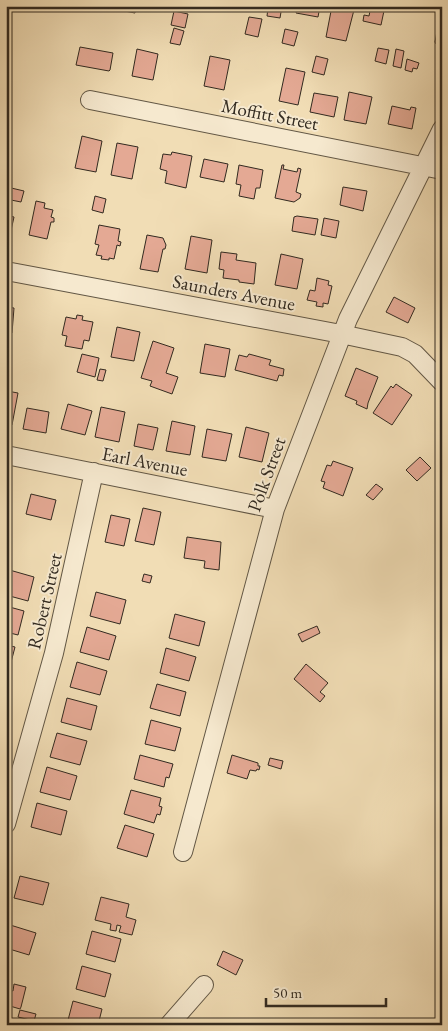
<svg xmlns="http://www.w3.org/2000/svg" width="448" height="1031" font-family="'EB Garamond',serif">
<rect width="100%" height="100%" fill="#f1ddb5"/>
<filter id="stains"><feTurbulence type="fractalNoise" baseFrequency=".004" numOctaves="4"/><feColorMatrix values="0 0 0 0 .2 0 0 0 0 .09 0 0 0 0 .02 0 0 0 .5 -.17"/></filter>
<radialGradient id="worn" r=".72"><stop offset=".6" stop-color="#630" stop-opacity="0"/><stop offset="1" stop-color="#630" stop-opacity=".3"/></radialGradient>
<path fill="#e4a994" stroke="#322a20" d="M119,6H136L135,13L119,10Z
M263,6H282L280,18L267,16L268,8Z
M298,6H320L318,17L296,13Z
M332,6H355L346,41L326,37Z
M371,6H385L381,25L363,21L364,15L369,16Z
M174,11L188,14L185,28L171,25Z
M249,17L262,19L258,37L245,34Z
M439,20L442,21V45L436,44L435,42Z
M174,28L184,31L180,45L170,43Z
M285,29L298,32L294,46L282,43Z
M80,47L113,53L110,70L109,71L76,65Z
M378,48L389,50L386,64L375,61Z
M137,49L158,54L153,80L132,76Z
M396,49L404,51L401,68L393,66Z
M210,56L230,60L224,90L204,86Z
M316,56L328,59L324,75L312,72Z
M407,59L419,63L417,69L413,68L412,72L405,70Z
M286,68L305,72L298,105L279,101Z
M349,92L372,97L366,124L344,120Z
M314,93L338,97L334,117L310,112Z
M392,106L410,110L411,107L416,108L412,129L388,124Z
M82,136L102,141L96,172L75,168Z
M117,143L138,147L132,179L111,175Z
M172,152L192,156L186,188L165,183L167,171L160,169L163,154L171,155Z
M204,159L228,164L224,182L200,177Z
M239,165L263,170L260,188H256L254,199L239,196L241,185L236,184Z
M282,165H284L283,169L297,172L298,168L301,169L296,192L301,194L300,198L294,202L275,198Z
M7,187L24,191L21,202L6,199Z
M343,187L367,191L363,211L340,205Z
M95,196L106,199L103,213L92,210Z
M36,201L45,203L44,208L53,210L51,217L54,218V222H51L47,239L29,235Z
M6,215L14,217L10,235L6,234Z
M297,216L318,219L315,235L292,231L294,217Z
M324,218L339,221L336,238L321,235Z
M99,225L120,229L118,241L121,242L120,246L117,245L114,259L109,258V260L101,259L102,256L96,255L99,245L95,244Z
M147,235L163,238L166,245L165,249H163L158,272L140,269Z
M191,236L212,240L207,273L185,269Z
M221,252L237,254L236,260L256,263L254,284L239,282V280L223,278L224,270L219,269Z
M281,254L303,259L297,289L275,285Z
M317,278L329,281L328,285L332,286L328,304L323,303V307L316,306L317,302L307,300L310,290L315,291Z
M394,297L415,308L408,323L386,312Z
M6,307L14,308L12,333L6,332Z
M77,315L83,316L82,320L93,322L89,341L84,340L82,349L65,346L67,336L62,335L66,317L76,319Z
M117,327L140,332L134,361L111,357Z
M153,341L174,348L166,373L178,377L172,394L150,386L152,381L141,378Z
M205,344L230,349L225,377L200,373Z
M82,354L99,358L95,377L77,372Z
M249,354L271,360L269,365L284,369L283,376L279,375L277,381L235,370L239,355L247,357Z
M356,368L378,377L368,403L367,409L356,404L357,401L345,396Z
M100,369L106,370L103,381L97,380Z
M396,384L412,395L392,425L373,413L391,386L393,388Z
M7,391L18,393L12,425L6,424Z
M68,404L92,411L85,435L61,429Z
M101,407L125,412L119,442L95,437Z
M27,408L49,412L46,433L23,429Z
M172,421L195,426L190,455L166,451Z
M138,424L158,428L153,450L134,446Z
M246,427L269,433L262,462L239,457Z
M207,429L232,434L226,461L202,457Z
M420,457L431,468L417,481L406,470Z
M333,461L353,468L343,496L323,488L325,482L321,481L327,465L331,466Z
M376,484L383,489L373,500L366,495Z
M31,494L56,500L51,520L26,514Z
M143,508L161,512L154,545L135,541Z
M111,515L130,519L124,546L105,542Z
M187,537L221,542L219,570L204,568L205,561L184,558Z
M6,569L34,577L28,601L6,595Z
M144,574L152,576L150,583L142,581Z
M96,592L126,600L120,624L90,616Z
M6,606L24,611L18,635L6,632Z
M175,614L205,622L199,646L169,638Z
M317,626L320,633L302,642L298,634Z
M87,627L116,636L109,660L80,652Z
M6,645L15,647L9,670L6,669Z
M166,648L196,657L189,681L160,673Z
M77,662L107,671L100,695L70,687Z
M306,664L328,683L320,692L325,696L320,702L294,679Z
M157,684L186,692L180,716L150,708Z
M67,698L97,706L91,730L61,722Z
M151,720L181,728L175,751L145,744Z
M57,733L87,741L80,765L50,757Z
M140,755L173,764L169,778L166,777L164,787L134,779Z
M232,755L258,763V766H260L259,770L257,769L256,771L250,770L247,779L227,773Z
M270,758L283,761L281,769L268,765Z
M47,767L77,776L70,800L40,792Z
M131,790L161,798L159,806L162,807L160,815L157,814L154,823L124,814Z
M37,803L67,811L61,835L31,827Z
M125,825L154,834L147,857L117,848Z
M20,876L49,883L43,905L14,898Z
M101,897L129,904L126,917L136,920L132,935L119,932L121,926L117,925L116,931L110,930L111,924L95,920Z
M7,924L36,933L29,955L6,948Z
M92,931L121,939L115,962L86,954Z
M223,951L243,960L236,975L217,965Z
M82,966L111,974L105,997L76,989Z
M14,984L26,987L21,1007L20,1009L10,1006L9,1009L6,1008V989L13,991Z
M73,1001L102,1009L98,1025L67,1024Z
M20,1010L36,1014L34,1021L18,1017Z"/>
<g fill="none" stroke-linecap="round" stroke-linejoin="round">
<defs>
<path id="street" d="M90,100L442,170
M6,271L341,334L402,347L415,354L442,382
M6,455L275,509
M6,824L54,653L94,472
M183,852L275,509L348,319L442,129
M169,1025L204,985"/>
</defs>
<use href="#street" stroke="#625745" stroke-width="20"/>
<use href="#street" stroke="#f6e9cf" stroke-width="18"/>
</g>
<g text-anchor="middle" stroke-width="4" stroke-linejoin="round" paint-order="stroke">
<g font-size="19" fill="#322a20" stroke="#f6e9cf">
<text transform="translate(270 114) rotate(11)" y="7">Moffitt Street</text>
<text transform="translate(234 292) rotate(11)" y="7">Saunders Avenue</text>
<text transform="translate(145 461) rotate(11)" y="7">Earl Avenue</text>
<text transform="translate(266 474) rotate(-70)" y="7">Polk Street</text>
<text transform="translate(44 601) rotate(-77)" y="7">Robert Street</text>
</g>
</g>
<rect width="448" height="1031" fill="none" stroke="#f1ddb5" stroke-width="25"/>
<rect x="8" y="8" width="433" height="1016" fill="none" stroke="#322a20" stroke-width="2.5"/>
<rect x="12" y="12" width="423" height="1006" fill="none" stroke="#322a20"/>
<path d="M266 998v8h120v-8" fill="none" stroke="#322a20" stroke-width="2.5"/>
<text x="273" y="998" font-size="15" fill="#322a20" stroke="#f6e9cf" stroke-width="4" paint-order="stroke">50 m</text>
<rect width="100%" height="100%" filter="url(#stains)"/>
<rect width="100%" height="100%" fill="url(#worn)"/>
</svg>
